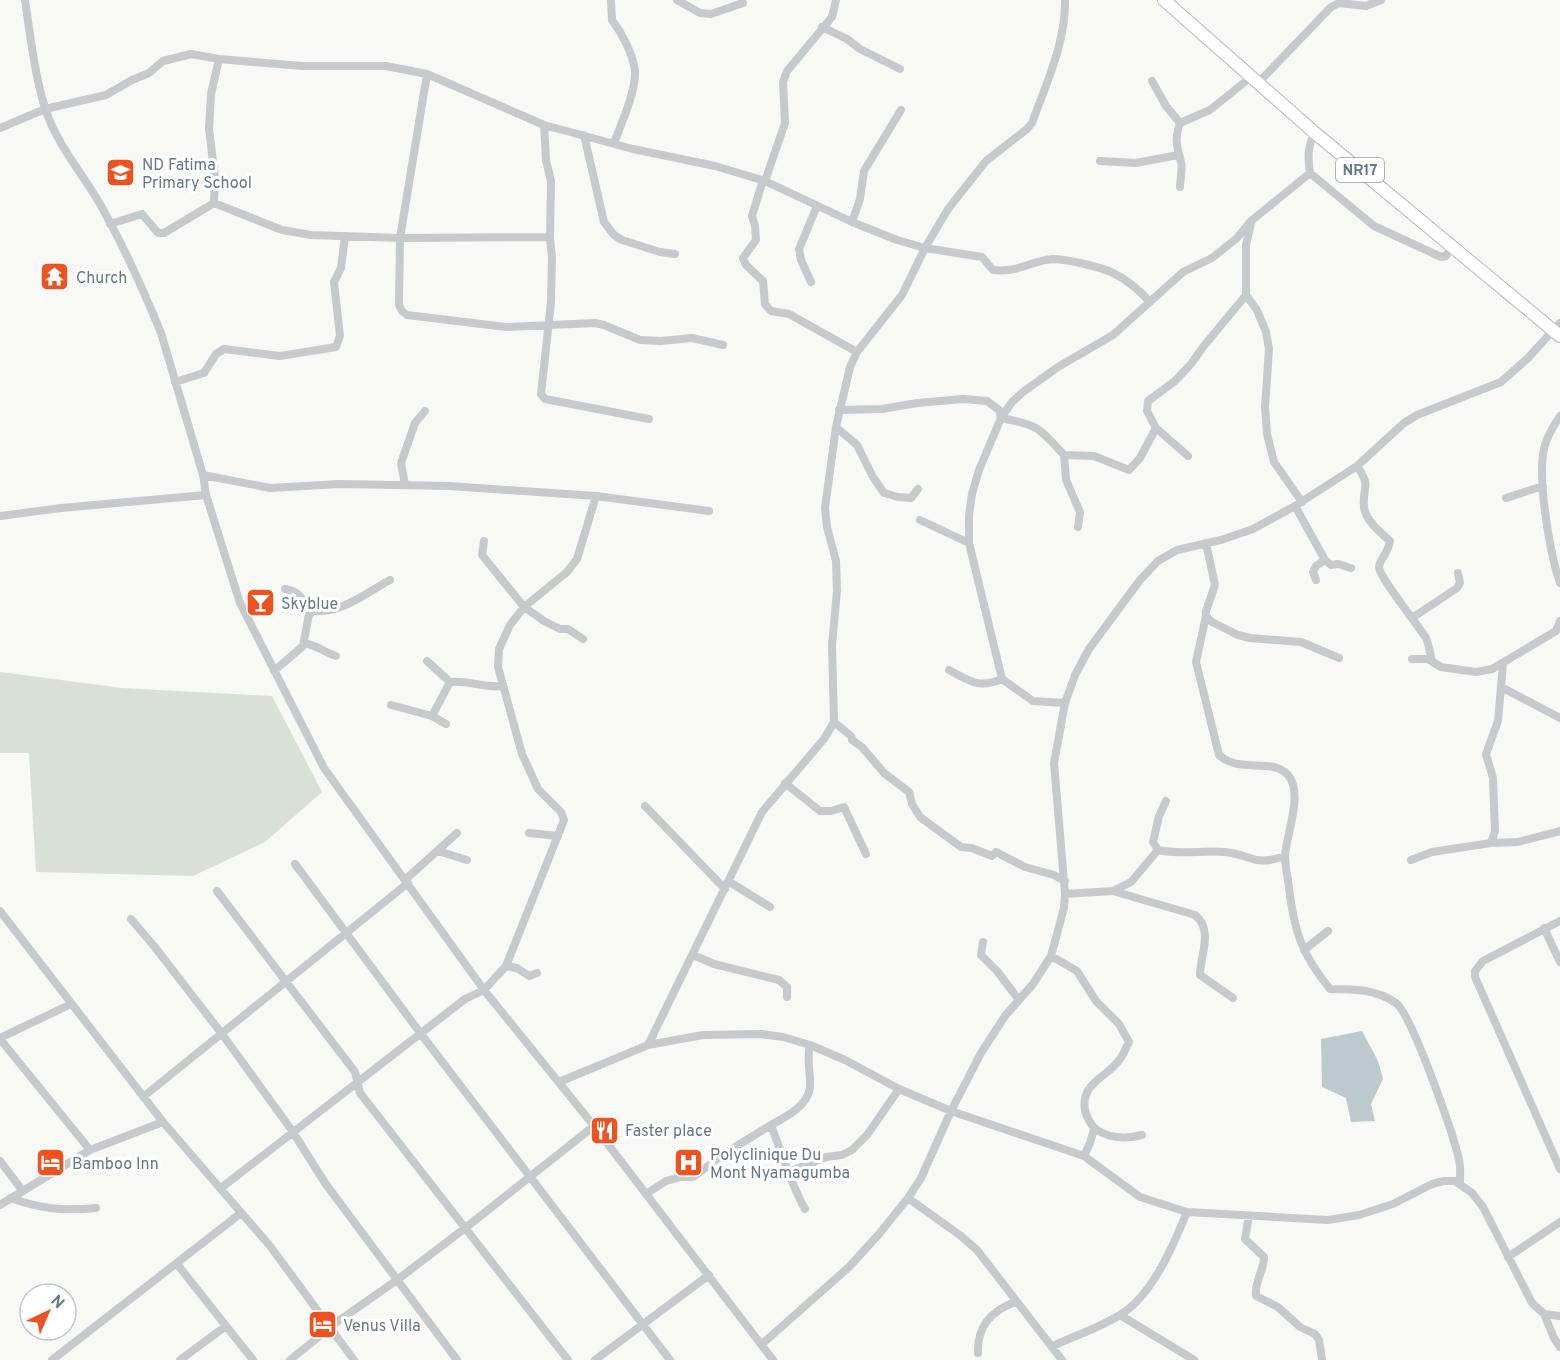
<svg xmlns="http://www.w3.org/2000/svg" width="1560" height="1360" font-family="Overpass,sans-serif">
<rect width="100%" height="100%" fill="#f8f8f5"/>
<path fill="#d9e0d6" d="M0,672L122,688L272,696L322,792L265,842L193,876L36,872L29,753H0Z"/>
<path fill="#bcc9cd" d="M1362,1031L1378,1061L1383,1079L1371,1104L1375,1121L1351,1122L1346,1098L1322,1087L1321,1039Z"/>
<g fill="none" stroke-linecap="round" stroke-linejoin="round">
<defs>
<path id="primary" d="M1164,0L1315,133L1560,336"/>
</defs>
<use href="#primary" stroke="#b9bdc1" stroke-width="14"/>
<path stroke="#c6cacd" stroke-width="8" d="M25,0C30,34 35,76 45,108C56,143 82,173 100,204C123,245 143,289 161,333L203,475L206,495L240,603L324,768L484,990L594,1126L773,1360
M611,0L612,20C622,33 633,54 635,71C636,92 621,124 614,143
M677,0L700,13L711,14L743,3
M822,27L847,39L860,49L900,69
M427,74L400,238L399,305L402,311L407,315L506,327L595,323L604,325L640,340L661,341L692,338L723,345
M1152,81L1166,106L1180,123L1210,110L1251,77
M1258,83L1331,7L1339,3L1366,6L1381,0
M544,125L546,160L551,181L550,237L552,258L551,302L541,394L545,399L649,419
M0,128L45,109L106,95L132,80L149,73L163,61L191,54L219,59L302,66H386L427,74L544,125L633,149L715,166L765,181L852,222L897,240L925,248L982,257L993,270C1019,273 1032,260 1053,259C1065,259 1102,267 1113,273C1126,279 1140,291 1150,302
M584,135L604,222L614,235L622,240L660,252L675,254
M1100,161L1136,163L1178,155
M1310,173C1308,157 1307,147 1315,133
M763,180L752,216L755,226L756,240L743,258L746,265L763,281L765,304L771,311L789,314L857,352
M765,181L785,123L783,82L787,71L832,17L836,0
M1180,187C1180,180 1183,169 1181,162C1177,146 1174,140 1180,123
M214,203L282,230L311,235L400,238L550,237
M852,222L860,199L864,171L901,110
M110,224L142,214L158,233H164L214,203L215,178L209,129L211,94L219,59
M811,282L801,260L799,249L817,206
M1246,295L1257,310L1266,332L1269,349L1265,407L1267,434L1274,462L1302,502
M175,382L204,373L216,354L224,349L280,356L336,347L340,336L334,282L341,268L345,236
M839,410L882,409L917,403L963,399L987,401L999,410L1001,418C1039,425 1039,428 1064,455L1094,456L1129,470L1140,458L1156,428L1147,411L1148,401L1175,381L1191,364L1203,347L1246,295V245L1251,223
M1560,416C1554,425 1548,435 1545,445C1536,474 1550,554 1560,583
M836,427L857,445L873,477L884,493L898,497L911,498L918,489
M1156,428L1188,456
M1064,455L1066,480L1080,512L1078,527
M1357,466C1372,487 1362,487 1364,507C1366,521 1380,532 1390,541C1388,554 1380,558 1379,567C1379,577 1418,625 1426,638C1429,645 1430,654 1432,661
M203,475L270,488L340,484L449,486L596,496L709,511
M405,485L401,463L415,423L425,411
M1506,498L1543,486
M1295,506L1325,560L1331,565L1338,564L1351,568
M0,516L61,508L206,495
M920,520L969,543
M484,541L482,555L524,607L544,621L560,629H568L583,639
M1206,543L1215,585L1206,611V616L1212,622L1238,635L1250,638L1301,642L1339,658
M1316,580L1313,572L1316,566L1325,560
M285,589C300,591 303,600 311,613
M1206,616L1196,662L1219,755C1239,774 1272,757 1288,775C1304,793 1286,835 1285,856C1285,866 1288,878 1289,888C1294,931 1302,955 1330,989C1353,989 1376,989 1396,1003C1412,1015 1454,1136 1459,1160C1461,1168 1460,1176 1460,1183
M1412,618L1457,588L1460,583L1458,573
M304,643C316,645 324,652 336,656
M1412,659H1428L1441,667L1476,672L1492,669L1556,631L1560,621
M427,661L450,682L432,716
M949,670C970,681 978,689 1002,679
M274,671L303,646L309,614L313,611C343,613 364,594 390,580
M450,682C468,680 484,688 502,686
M1501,687L1560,718
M1065,703L1033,701L1002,679L969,543V515L972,494L979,470L1001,418L1012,402L1023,392L1058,367L1113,335L1183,272L1212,258L1237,238L1251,221L1310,173L1374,226L1441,257L1446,256L1452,246
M391,705L432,716L446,724
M834,722L851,736L852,740L862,747L884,773L909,792L912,804L920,817L961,847L972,848L992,856L996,852L1025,867L1054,875L1065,881
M785,783L820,811H831L844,807L866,854
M645,806L725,889
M529,833L558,836
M1491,843L1495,831L1493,778L1486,754L1498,721L1503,664
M1158,850L1153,842L1159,816L1166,801
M438,851L467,860
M1411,860L1432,852L1491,843L1518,842L1560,831
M295,864L421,1034L670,1360
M406,879L457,833
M728,881L770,907
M217,891L355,1072L360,1093L568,1360
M1113,891L1195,915C1214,930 1200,956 1200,975L1233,998
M1065,894L1113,891L1131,882L1158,850C1180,855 1203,850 1225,852C1252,855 1254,867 1285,856
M0,911L163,1122L270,1246L354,1360
M131,919L154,946L222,1034L293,1132L325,1183L457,1360
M1560,921L1483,961L1475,971V977L1560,1169
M1544,928L1560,962
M983,942L981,955L997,971L1019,1000
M1304,950L1328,931
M693,955L714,964L779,980L787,987V997
M1051,956L1077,971L1096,1001L1119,1024L1129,1042C1126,1047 1124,1054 1120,1059C1108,1077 1080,1083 1085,1110C1086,1116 1091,1126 1097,1130C1111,1139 1126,1139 1142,1135
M506,966L517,968L529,976L537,973
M0,1038L71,1004
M0,1039L90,1150
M648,1045L703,1035L761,1034L783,1037L810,1045L845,1060L899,1089L951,1111L1084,1156L1140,1197L1187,1212L1328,1220L1359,1215L1393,1204L1432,1184L1444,1181H1455L1472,1193L1483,1207L1532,1303L1544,1314L1560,1316
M559,1082L648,1045L762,812L824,739L834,722L832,645L837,591L836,561L827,527L825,508L836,427L850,367L857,352L902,295L925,248L948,209L986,161L1027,129L1032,123C1046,84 1066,42 1065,0
M143,1097L408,883
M1084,1156L1090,1143L1094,1129
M0,1161L22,1190
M789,1172L826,1157L842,1155L852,1150L867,1135L899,1089
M221,1188L465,999L484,990L506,966L564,820L561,812L538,789L522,754L498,667L499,649L510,625L524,607L567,572L577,559L596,496
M646,1194L666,1181L681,1177H693L727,1152L771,1125
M10,1198C43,1209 61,1211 96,1208
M908,1198L961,1236L977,1250L1062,1360
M0,1205L90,1150L163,1122
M805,1209C790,1182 782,1154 771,1125C786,1117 808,1106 810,1087C811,1072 806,1062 810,1045
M1249,1216L1245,1239L1264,1257C1264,1271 1254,1282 1256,1296L1278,1307L1300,1327L1315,1334L1319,1340L1322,1360
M1508,1257L1560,1222
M177,1264L253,1360
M1544,1314L1554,1338L1560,1347
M1120,1315L1194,1360
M762,1344L849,1267L879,1234L908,1198L921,1178L951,1111L981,1053L1005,1016L1033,984L1051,956L1064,908L1065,894L1054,763L1065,703L1075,675L1089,649L1140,580L1158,561L1177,550L1221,540L1253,529L1295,506L1357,466L1404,423L1417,415L1501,382L1528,358L1560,323
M1053,1346C1074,1336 1099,1328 1120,1315C1152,1296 1173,1246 1187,1212
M978,1353C977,1326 991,1311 1015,1302
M52,1360L241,1213
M180,1360L226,1326
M290,1360L337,1322L397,1280L464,1229L594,1126
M595,1360L709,1275"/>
<use href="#primary" stroke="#fff" stroke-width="12"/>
</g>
<defs>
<symbol id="school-square" viewBox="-11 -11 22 22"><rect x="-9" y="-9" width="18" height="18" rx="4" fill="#ed5220" stroke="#fff"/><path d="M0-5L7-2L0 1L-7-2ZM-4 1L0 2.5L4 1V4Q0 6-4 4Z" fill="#fff"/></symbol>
<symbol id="temple-square" viewBox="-11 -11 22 22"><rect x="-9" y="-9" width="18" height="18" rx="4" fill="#ed5220" stroke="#fff"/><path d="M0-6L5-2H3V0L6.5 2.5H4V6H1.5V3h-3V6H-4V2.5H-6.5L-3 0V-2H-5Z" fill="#fff"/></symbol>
<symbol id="bar-square" viewBox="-11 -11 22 22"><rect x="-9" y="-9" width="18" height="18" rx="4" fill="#ed5220" stroke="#fff"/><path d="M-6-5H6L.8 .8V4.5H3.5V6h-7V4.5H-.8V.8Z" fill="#fff"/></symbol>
<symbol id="restaurant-square" viewBox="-11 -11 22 22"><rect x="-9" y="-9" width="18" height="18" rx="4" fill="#ed5220" stroke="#fff"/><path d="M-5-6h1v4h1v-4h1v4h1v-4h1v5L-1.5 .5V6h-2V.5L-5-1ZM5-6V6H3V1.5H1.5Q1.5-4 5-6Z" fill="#fff"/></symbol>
<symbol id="hotel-square" viewBox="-11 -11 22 22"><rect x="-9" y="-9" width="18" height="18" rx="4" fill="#ed5220" stroke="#fff"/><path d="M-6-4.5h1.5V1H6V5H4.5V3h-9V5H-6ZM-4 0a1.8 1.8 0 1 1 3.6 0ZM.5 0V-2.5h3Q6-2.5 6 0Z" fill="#fff"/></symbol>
<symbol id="hospital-square" viewBox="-11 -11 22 22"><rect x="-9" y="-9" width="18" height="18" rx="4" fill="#ed5220" stroke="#fff"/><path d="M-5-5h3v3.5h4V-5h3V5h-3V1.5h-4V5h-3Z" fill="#fff"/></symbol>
</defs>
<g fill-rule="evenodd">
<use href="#school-square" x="104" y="156" width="33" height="33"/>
<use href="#temple-square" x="38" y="260" width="33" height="33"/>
<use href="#bar-square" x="244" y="586" width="33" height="33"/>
<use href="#restaurant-square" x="588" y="1114" width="33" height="33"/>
<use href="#hotel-square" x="34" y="1146" width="33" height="33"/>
<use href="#hospital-square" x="672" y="1146" width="33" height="33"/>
<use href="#hotel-square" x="306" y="1308" width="33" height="33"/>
</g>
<g text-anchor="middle" stroke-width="6" stroke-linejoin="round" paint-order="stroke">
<rect fill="#fff" stroke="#93a0ac" stroke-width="1.5" x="1336" y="158" width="48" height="24" rx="4.5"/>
<g font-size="15" font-weight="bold" fill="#657888">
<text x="1360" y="175">NR17</text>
</g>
<g font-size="16" fill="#657888" stroke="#fff" text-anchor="start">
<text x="142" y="170">ND Fatima<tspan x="142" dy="18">Primary School</tspan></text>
<text x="76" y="283">Church</text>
<text x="281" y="609">Skyblue</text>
<text x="625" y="1136">Faster place</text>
<text x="710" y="1160">Polyclinique Du<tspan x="710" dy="18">Mont Nyamagumba</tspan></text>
<text x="72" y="1169">Bamboo Inn</text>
<text x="343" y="1331">Venus Villa</text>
</g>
</g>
<g transform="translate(48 1312) rotate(44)"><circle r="28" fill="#ffffff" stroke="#c1c9cf" stroke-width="1.5"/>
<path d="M0-4.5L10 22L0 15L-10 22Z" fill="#ed5220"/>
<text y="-9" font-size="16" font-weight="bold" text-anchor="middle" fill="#657888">N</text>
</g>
</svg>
